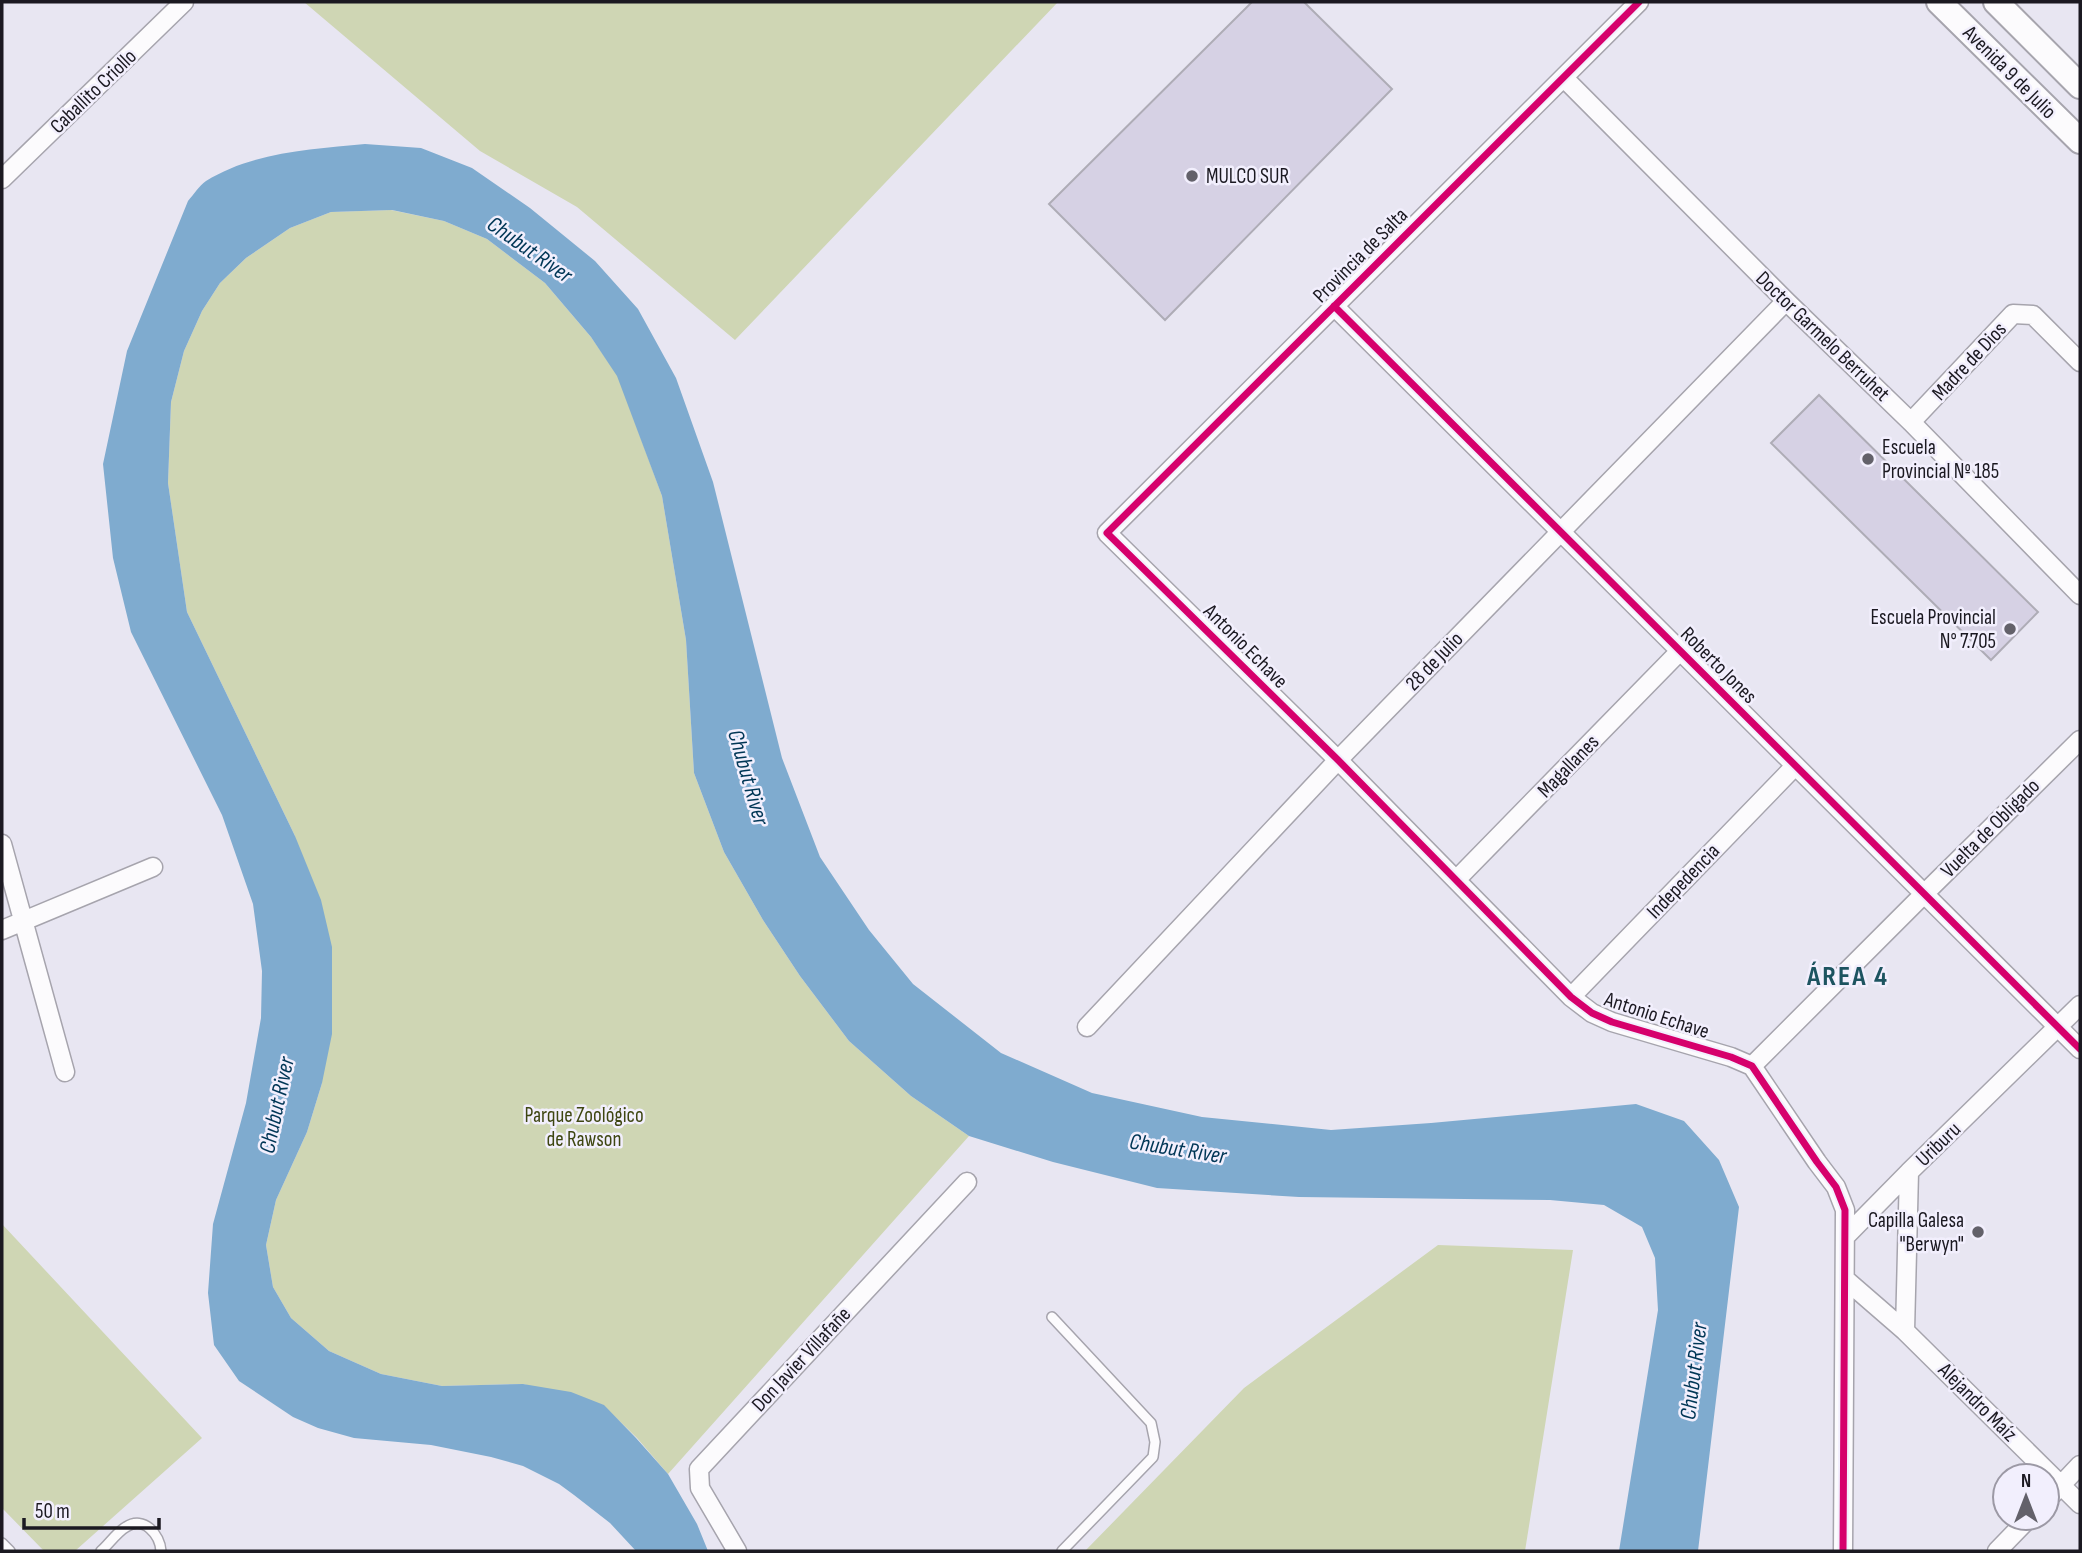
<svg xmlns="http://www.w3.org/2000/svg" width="2082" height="1553" font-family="'Sofia Sans Condensed',sans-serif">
<rect width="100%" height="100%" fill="#e8e6f2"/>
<path fill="#cfd6b4" d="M304,2H1058L735,340L577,207L480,151Z
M391,210L444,221L487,239L545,283L591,337L618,376L662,496L686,640L694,773L724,852L763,920L800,976L849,1041L911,1096L969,1136L668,1474L637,1438L603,1405L523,1384L442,1386L381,1374L329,1351L291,1318L273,1287L266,1245L276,1200L307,1132L322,1083L295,836L187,612L168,483L171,402L184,351L202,311L220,283L246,258L290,228L331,212Z
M2,1224L202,1438L75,1551H44L2,1508Z
M1438,1245L1573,1250L1525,1551H1085L1244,1388Z"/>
<path fill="#7fabcf" d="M365,144L421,148L472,168L530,208L595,261L638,309L676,378L713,482L782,758L820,857L869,930L913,984L1001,1053L1092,1093L1202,1117L1331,1130L1431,1123L1636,1104L1684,1121L1719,1160L1739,1207L1698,1551H1619L1658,1310L1655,1258L1642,1227L1604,1205L1550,1200L1299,1197L1157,1188L1053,1162L969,1136L911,1096L849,1041L800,976L763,920L724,852L694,773L686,640L662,496L617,376L591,337L545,283L487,239L444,221L392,210L331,212L290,228L246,258L220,283L202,311L184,351L171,402L168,483L187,612L295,836L321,900L332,947V1034L322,1083L307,1132L276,1200L266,1245L273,1287L291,1318L329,1351L381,1374L442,1386L523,1384L571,1392L604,1405L636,1438L668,1474L697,1524L708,1551H636L610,1523L574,1495L559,1484L523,1466L491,1457L431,1445L354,1438L318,1428L293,1417L239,1381L214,1345L208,1293L213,1224L246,1103L261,1018L262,971L253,904L222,815L131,632L113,558L103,464L127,351L188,201C194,194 199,186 206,181C252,152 313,149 365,144Z"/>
<path fill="#d6d1e4" stroke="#aeacb6" stroke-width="2" d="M1252,2H1304L1392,89L1165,320L1049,204Z
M1819,395L2038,612L1991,660L1771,443Z"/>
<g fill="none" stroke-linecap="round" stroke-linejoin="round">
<defs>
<path id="lane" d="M1052,1317L1151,1423L1155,1442L1153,1457L1062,1551
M2,1543L10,1551
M101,1551C109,1544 117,1532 126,1527C144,1515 160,1535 161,1551"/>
<path id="street" d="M1639,2L1107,533L1338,760L1571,997L1592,1013L1612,1022L1731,1057L1752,1066L1817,1162L1836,1187L1845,1210L1843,1551
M1564,78L1786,301L1911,422L2080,595
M2,179L184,2
M1334,306L2080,1049
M1911,422L2013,314L2033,315L2080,362
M2,844L65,1072
M1456,880L1680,651
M2,930L153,867
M1571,997L1795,766
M1087,1027L1338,760L1786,301
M1752,1066L1924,894L2080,740
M1845,1237L1909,1172
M1845,1279L1905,1331L2080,1504
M1905,1331L1909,1172L2080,1005
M2047,1500L2080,1465
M737,1551L700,1488L699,1469L967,1182
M1997,1551L2029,1518"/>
<path id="secondary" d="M1939,2L2080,141
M1996,2L2080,86"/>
</defs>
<use href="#lane" stroke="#a6a4ad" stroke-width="12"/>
<use href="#street" stroke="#a6a4ad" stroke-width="21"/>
<use href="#secondary" stroke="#a6a4ad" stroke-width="28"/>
<use href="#lane" stroke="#fcfbfd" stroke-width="9"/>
<use href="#street" stroke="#fcfbfd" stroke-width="18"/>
<use href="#secondary" stroke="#fcfbfd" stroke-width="24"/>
<defs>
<path id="cycleway" d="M1639,2L1107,533L1338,760L1571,997L1592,1013L1612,1022L1731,1057L1752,1066L1817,1162L1836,1187L1845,1210L1843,1551
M1334,306L2080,1049"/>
</defs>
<use href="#cycleway" stroke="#f2effd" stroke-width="11"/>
<use href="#cycleway" stroke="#d6006c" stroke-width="7"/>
</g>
<g fill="#63616a" stroke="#f2effd" stroke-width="2.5">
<circle cx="1192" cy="176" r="7"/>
<circle cx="1868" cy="459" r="7"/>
<circle cx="2010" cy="629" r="7"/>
<circle cx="1978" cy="1232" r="7"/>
</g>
<g text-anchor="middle" stroke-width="5" stroke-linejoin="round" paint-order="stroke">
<g font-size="21" fill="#1b1921" stroke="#f2effd">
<text transform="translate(2010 72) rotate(45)" y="7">Avenida 9 de Julio</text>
<text transform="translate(93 91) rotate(-44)" y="7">Caballito Criollo</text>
<text transform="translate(1360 255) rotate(-45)" y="7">Provincia de Salta</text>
<text transform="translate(1823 336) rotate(44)" y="7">Doctor Garmelo Berruhet</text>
<text transform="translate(1969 361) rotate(-47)" y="7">Madre de Dios</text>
<text transform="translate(1246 646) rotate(45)" y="7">Antonio Echave</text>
<text transform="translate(1434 661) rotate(-46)" y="7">28 de Julio</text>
<text transform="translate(1719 665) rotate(45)" y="7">Roberto Jones</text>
<text transform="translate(1568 766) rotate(-46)" y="7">Magallanes</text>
<text transform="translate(1990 828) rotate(-45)" y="7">Vuelta de Obligado</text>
<text transform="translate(1683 881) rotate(-46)" y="7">Indepedencia</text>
<text transform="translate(1657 1015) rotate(18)" y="7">Antonio Echave</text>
<text transform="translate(1938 1144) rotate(-44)" y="7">Uriburu</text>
<text transform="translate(801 1359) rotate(-47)" y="7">Don Javier Villafañe</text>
<text transform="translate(1978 1402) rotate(45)" y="7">Alejandro Maíz</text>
</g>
<g font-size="21" fill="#1b1921" stroke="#f2effd" text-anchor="start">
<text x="1206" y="183">MULCO SUR</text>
<text x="1882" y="454">Escuela<tspan x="1882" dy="24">Provincial Nº 185</tspan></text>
<text x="1996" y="624" text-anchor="end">Escuela Provincial<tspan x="1996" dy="24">N° 7.705</tspan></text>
<text x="1964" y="1227" text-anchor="end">Capilla Galesa<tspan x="1964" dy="24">"Berwyn"</tspan></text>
</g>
<g font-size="21" fill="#3e4611" stroke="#f2effd">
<text x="584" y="1122">Parque Zoológico<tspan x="584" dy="24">de Rawson</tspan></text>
</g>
<g font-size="23" font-style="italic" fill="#003656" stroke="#f2effd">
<text transform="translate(530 249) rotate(35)" y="8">Chubut River</text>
<text transform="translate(749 777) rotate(74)" y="8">Chubut River</text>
<text transform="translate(276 1105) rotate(-78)" y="8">Chubut River</text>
<text transform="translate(1178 1148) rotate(9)" y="8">Chubut River</text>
<text transform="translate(1693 1371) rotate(-83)" y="8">Chubut River</text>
</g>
<g font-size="28" font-weight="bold" letter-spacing="2" fill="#1d5460" stroke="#f2effd">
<text x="1848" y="985">ÁREA 4</text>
</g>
</g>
<rect width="2082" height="1553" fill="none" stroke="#1b1921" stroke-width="7"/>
<g transform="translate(2026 1497)"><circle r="33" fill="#f2effd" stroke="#9c99a5" stroke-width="2"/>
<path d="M0-5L12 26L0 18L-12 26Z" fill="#63616a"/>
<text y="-10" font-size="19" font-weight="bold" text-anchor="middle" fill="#1b1921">N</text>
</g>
<path d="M24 1518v10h135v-10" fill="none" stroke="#1b1921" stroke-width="3.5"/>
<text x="35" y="1518" font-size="21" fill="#1b1921" stroke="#f2effd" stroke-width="5" paint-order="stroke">50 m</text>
</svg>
